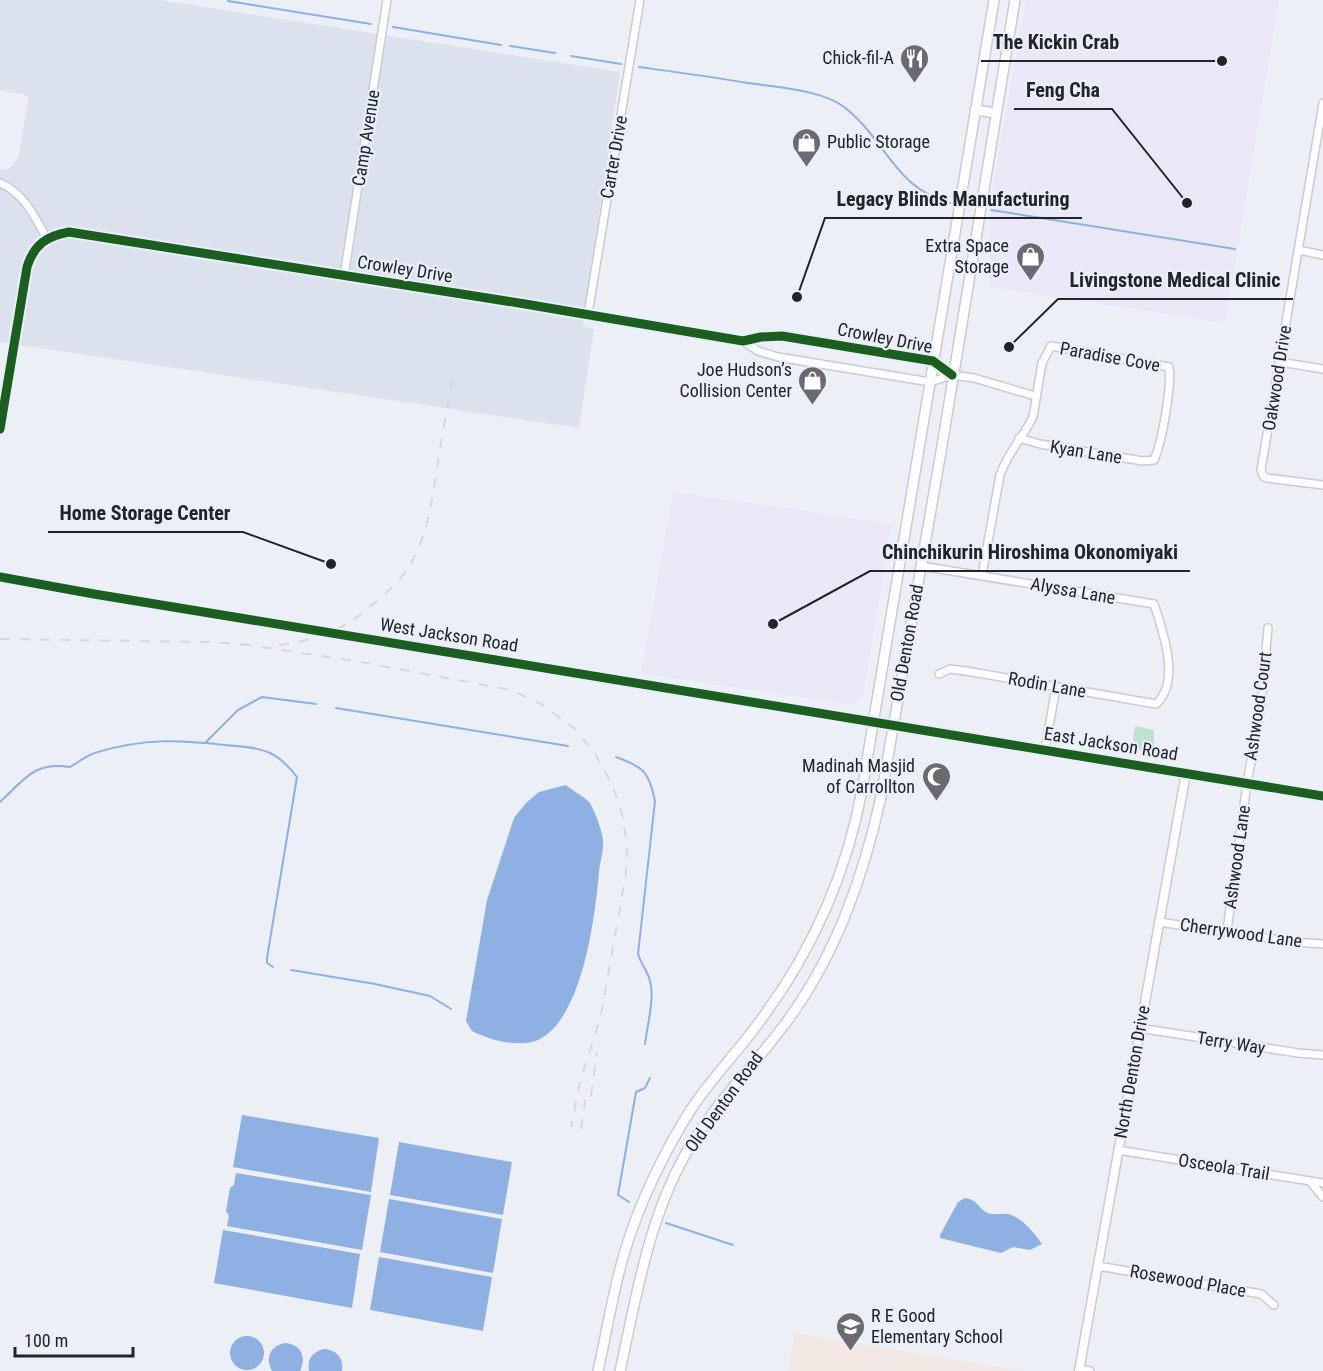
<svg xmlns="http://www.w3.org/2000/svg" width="1323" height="1371" font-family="'Roboto Condensed',sans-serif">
<rect width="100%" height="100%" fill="#ecf0f6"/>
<path fill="#e9e8f7" d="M1026,0H1279L1225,323L989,287L991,196Z
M673,492L892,524L863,694L855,705L641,674Z"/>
<path fill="#dbe2ee" d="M0,0H160L620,72L583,326L594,329L579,428L0,342V169L8,170L18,158L29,96L0,90Z"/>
<path fill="#f2e7e3" d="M795,1333L1023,1371H788Z"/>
<path fill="#bfe2d0" d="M1135,726L1154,730V753L1132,748Z"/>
<path fill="#8eb0e2" d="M566,785C573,791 582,795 589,802C593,806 603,833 603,840C604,850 600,862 599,872C595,916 583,1019 538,1040C519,1048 489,1040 472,1031L466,1021L487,900L514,818L526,803L539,792Z
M242,1115L379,1138L371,1192L233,1167Z
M399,1142L512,1162L503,1215L390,1195Z
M236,1173L371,1195L362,1250L227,1226L229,1216L226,1211L230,1188L234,1185Z
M965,1198C979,1200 978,1209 988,1213C995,1216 1004,1212 1011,1215C1023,1219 1036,1235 1042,1244L1030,1250L1013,1247L1001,1253L940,1238V1235L958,1202Z
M389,1199L502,1219L493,1273L380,1252Z
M223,1230L360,1254L352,1308L214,1283Z
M379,1257L492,1277L483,1331L370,1310Z
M230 1353a17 17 0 1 1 34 0a17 17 0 1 1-34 0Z
M285,1343C301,1344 307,1357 300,1371H272C265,1358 270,1346 285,1343Z
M324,1349C337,1350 344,1358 342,1371H309C307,1359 312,1352 324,1349Z"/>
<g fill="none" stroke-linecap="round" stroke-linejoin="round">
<path stroke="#8eb0e2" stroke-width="2" d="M228,1L371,24
M393,27L501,45
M510,46L555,53
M571,56L621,64
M639,67C675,72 712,77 748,83C776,87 822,90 844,107C886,139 894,188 950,203
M991,210L1235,249
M336,708L568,746
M206,742L238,710L262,697L316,704
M616,757C644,767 649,772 655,801L638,954C641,964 648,972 650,981C655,997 647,1027 645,1044
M0,802C24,780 34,761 70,767C79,762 88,754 98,752C145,738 178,740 225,745C239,746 257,747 270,753C281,758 290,768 297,777L267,958V963L273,967
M291,970L375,984L430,996L451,1009
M629,1202L618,1195L636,1092L645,1088L650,1078
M666,1223L733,1245"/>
<defs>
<path id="minor" d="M1323,103L1261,470L1263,476L1267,478L1323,485
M0,183C24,193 35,217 47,239
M1299,250L1323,255
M344,276L387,0
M588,314L640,0
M743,341L758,351L778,357L930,382L952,375L974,378L1035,396
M1280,362L1323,369
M0,429L27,267C34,245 46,236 69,232L525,304L743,341L761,337L782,336L933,361L952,375
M921,566L1154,604C1163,632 1181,681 1156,704L966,671L950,669L939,674
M982,575L1000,475C1007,454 1023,437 1033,417L1042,363L1051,346L1169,367C1172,385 1162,443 1154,460L1143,461L1040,444L1019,438
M1045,750L1056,687
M1159,922L1294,942L1323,944
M1227,931L1247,783L1261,705L1268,628
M1139,1028L1298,1053L1323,1055
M1118,1150L1310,1181L1323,1197
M1310,1181L1323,1183
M1098,1266L1261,1294L1274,1305
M1079,1369L1090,1371"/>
<path id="tertiary" d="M0,577L94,594L1323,796
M1079,1371L1186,773"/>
<path id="secondary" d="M975,110L996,113
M598,1371C607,1331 613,1290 625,1251C639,1204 664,1152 690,1111C710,1080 736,1054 757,1025C811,954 846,877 862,790L994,0
M620,1371C636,1298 648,1221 685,1155C715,1101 761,1060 795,1010C839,946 864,873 881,797L941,452L1015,0"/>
</defs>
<use href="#minor" stroke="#c9cbd0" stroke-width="10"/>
<use href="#tertiary" stroke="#c9cbd0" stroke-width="11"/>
<use href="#secondary" stroke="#c9cbd0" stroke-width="12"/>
<use href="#minor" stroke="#fcfdfe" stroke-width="7"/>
<use href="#tertiary" stroke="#fcfdfe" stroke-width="8"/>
<use href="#secondary" stroke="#fcfdfe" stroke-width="9"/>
<path stroke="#d6d7d9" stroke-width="2" stroke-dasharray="10 10" stroke-linecap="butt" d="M0,639L209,642L249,645
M242,644L361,662L511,690L541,704L574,728L596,755L612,784L623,817L627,846L626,873L601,1015L580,1082L571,1127
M279,645C314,641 343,630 370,607C383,596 396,585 406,571C428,539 432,499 438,462C443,430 449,398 454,367
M591,1096L597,1052
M581,1129L587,1088"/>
<defs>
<path id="cycleway" d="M0,429L27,267C34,245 46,236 69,232L525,304L743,341L761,337L782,336L933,361L952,375
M0,577L94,594L1323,796"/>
</defs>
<use href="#cycleway" stroke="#e9eff9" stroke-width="13"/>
<use href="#cycleway" stroke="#1b5e20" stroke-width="9"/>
</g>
<defs>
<symbol id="restaurant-pin" viewBox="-11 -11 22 30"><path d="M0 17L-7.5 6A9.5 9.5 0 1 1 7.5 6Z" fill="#696b70" stroke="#e9eff9"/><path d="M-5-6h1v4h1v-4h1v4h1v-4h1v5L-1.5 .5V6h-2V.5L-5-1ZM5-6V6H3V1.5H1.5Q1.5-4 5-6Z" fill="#fff"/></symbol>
<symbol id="shop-pin" viewBox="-11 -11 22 30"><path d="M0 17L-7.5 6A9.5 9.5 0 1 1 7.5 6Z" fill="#696b70" stroke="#e9eff9"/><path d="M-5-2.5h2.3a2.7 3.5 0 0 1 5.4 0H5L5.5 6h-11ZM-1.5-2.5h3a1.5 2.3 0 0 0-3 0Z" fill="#fff"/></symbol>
<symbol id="mosque-pin" viewBox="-11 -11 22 30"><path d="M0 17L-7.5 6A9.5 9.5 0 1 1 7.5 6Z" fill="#696b70" stroke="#e9eff9"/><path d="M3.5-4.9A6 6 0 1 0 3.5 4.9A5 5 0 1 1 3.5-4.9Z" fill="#fff"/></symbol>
<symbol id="school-pin" viewBox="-11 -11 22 30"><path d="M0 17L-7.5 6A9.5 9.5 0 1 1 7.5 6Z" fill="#696b70" stroke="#e9eff9"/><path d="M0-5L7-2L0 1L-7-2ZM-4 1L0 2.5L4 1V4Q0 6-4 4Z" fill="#fff"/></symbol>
</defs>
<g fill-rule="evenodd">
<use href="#restaurant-pin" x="898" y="42" width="33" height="45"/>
<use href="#shop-pin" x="790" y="126" width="33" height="45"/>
<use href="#shop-pin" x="1014" y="240" width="33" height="45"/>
<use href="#shop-pin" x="796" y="364" width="33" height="45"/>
<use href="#mosque-pin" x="920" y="760" width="33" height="45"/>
<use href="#school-pin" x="834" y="1310" width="33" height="45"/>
</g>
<g text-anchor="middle" stroke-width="4.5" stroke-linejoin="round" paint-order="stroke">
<g font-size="18" fill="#222428" stroke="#e9eff9" text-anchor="end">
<text x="894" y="64">Chick-fil-A</text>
<text x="827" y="148" text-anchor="start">Public Storage</text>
<text x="1009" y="252">Extra Space<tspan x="1009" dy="21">Storage</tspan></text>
<text x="792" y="376">Joe Hudson’s<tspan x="792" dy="21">Collision Center</tspan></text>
<text x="915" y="772">Madinah Masjid<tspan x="915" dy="21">of Carrollton</tspan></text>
<text x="871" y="1322" text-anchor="start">R E Good<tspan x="871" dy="21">Elementary School</tspan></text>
</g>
<g font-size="18" fill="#222428" stroke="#e9eff9">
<text transform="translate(366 138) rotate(-81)" y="6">Camp Avenue</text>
<text transform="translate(614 157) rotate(-80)" y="6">Carter Drive</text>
<text transform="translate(405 269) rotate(9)" y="6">Crowley Drive</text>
<text transform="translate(885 338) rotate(11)" y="6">Crowley Drive</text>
<text transform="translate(1110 357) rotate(10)" y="6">Paradise Cove</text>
<text transform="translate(1277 378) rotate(-81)" y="6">Oakwood Drive</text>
<text transform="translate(1086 452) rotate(9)" y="6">Kyan Lane</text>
<text transform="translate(1073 591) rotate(10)" y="6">Alyssa Lane</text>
<text transform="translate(449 635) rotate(9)" y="6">West Jackson Road</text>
<text transform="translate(907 643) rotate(-80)" y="6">Old Denton Road</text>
<text transform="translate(1047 685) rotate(10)" y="6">Rodin Lane</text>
<text transform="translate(1258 706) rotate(-82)" y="6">Ashwood Court</text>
<text transform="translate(1111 744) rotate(9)" y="6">East Jackson Road</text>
<text transform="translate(1237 857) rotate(-82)" y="6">Ashwood Lane</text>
<text transform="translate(1241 933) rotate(8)" y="6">Cherrywood Lane</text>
<text transform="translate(1231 1043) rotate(9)" y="6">Terry Way</text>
<text transform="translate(1132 1072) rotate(-80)" y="6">North Denton Drive</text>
<text transform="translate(724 1102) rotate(-54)" y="6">Old Denton Road</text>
<text transform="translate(1224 1167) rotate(9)" y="6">Osceola Trail</text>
<text transform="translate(1188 1281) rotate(10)" y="6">Rosewood Place</text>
</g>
</g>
<path fill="none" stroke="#222428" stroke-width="2" d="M1222 61L1131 61H981M1187 203L1112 109H1014M797 297L825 218H1082M1009 347L1058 299H1293M331 564L243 532H48M773 624L870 571H1190"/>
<g fill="#222428" stroke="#e9eff9" stroke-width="2">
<circle cx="1222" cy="61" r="6"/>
<circle cx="1187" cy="203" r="6"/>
<circle cx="797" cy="297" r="6"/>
<circle cx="1009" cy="347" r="6"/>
<circle cx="331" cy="564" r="6"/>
<circle cx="773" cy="624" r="6"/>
</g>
<g font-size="20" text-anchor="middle" font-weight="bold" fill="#222428" stroke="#e9eff9" stroke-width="4.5" stroke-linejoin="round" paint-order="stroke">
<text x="1056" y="49">The Kickin Crab</text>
<text x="1063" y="97">Feng Cha</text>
<text x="953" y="206">Legacy Blinds Manufacturing</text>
<text x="1175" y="287">Livingstone Medical Clinic</text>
<text x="145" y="520">Home Storage Center</text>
<text x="1030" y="559">Chinchikurin Hiroshima Okonomiyaki</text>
</g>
<path d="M15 1347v9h118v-9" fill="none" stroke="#222428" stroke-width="3"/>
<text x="24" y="1347" font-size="18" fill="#222428" stroke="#e9eff9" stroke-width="4.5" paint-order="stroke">100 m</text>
</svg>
